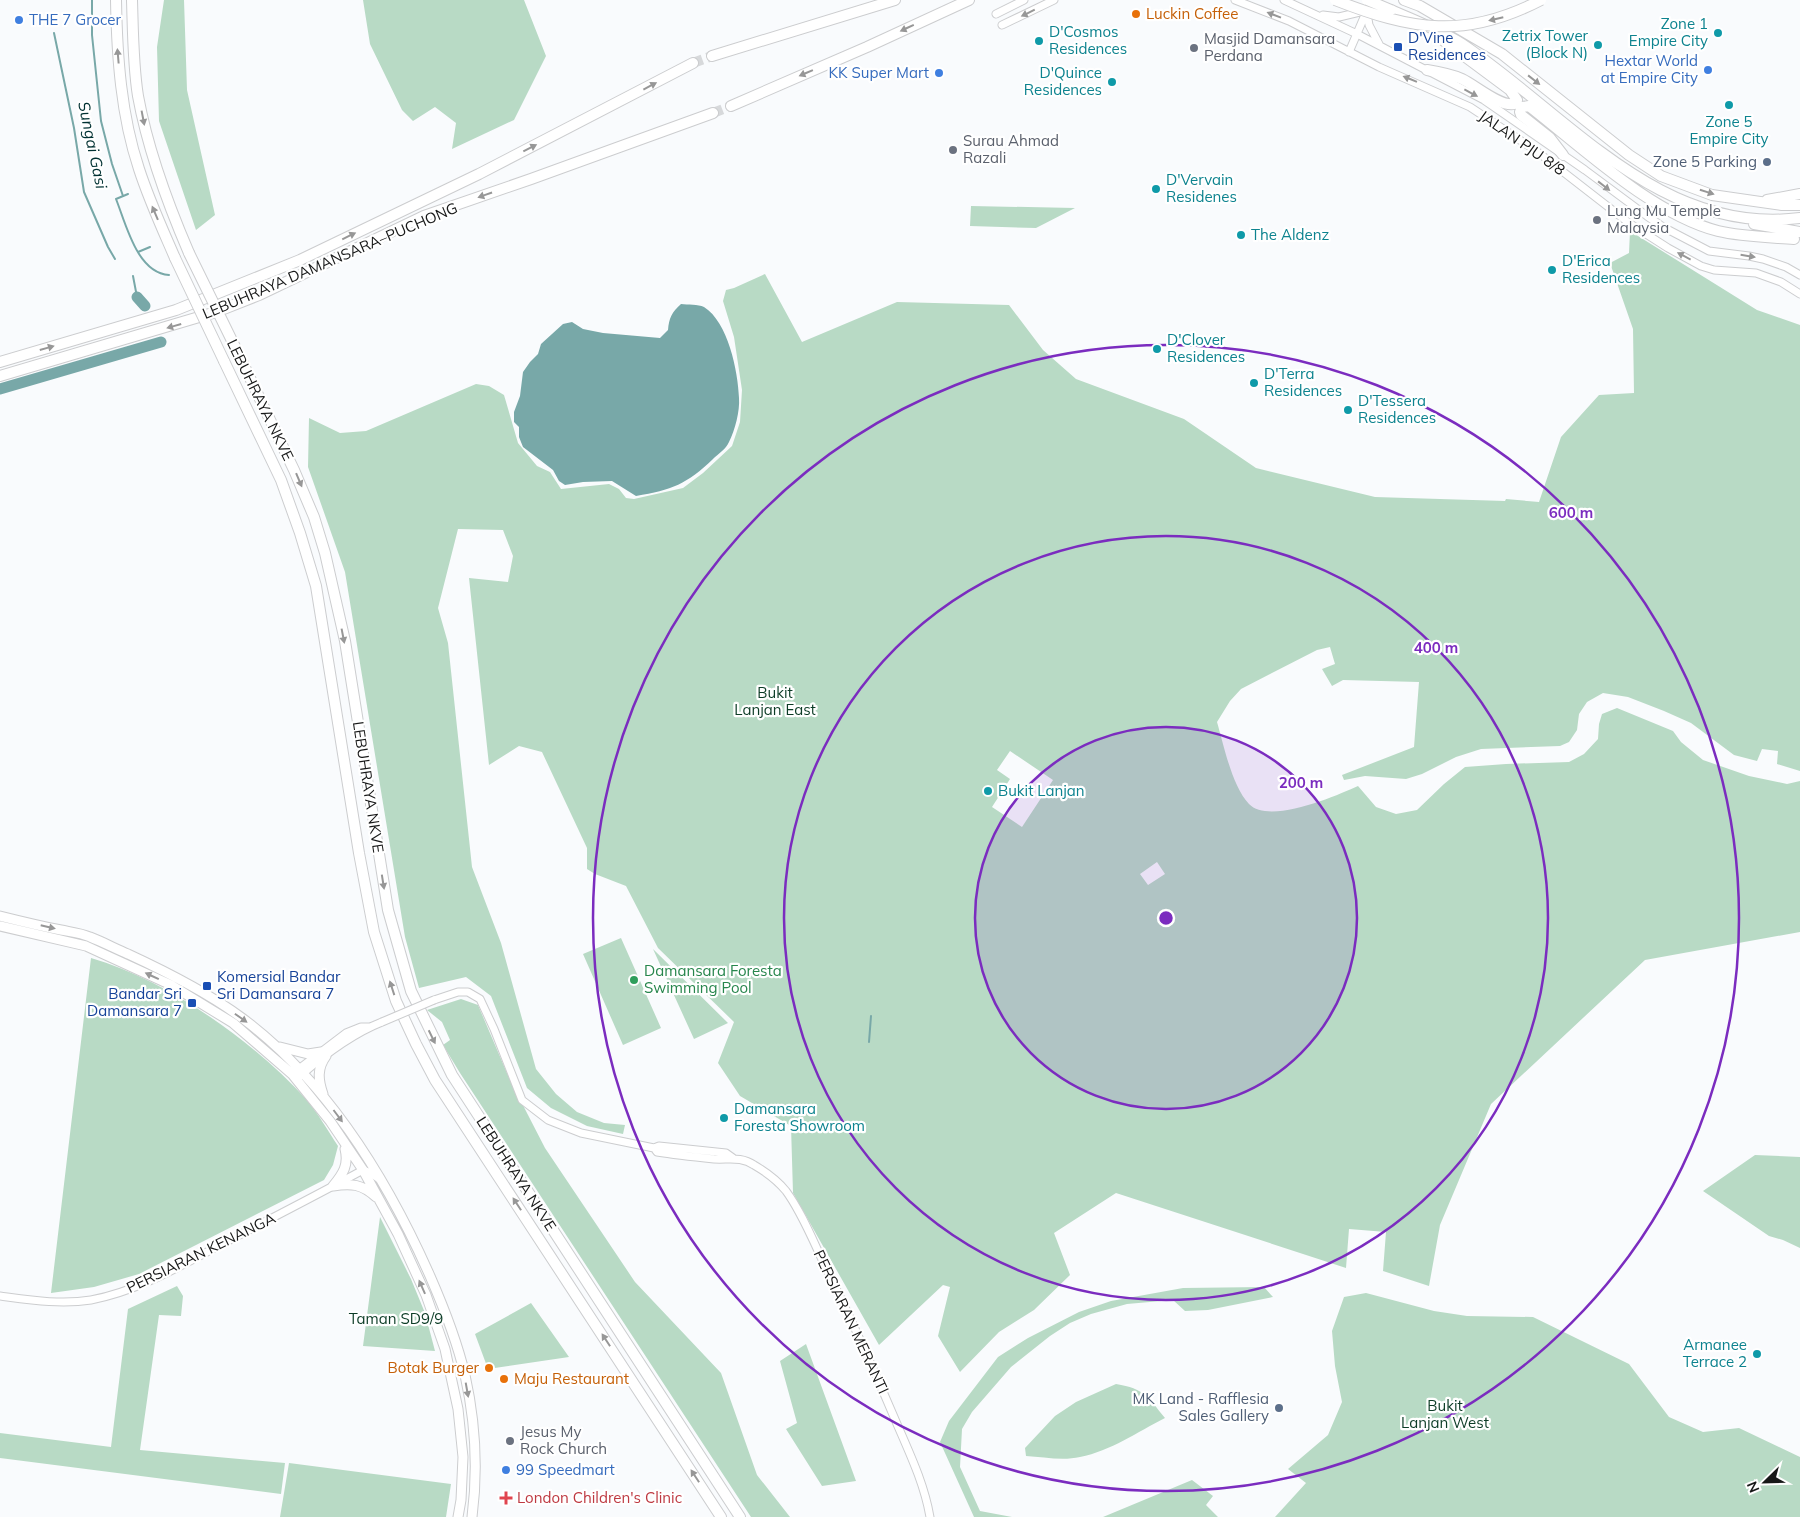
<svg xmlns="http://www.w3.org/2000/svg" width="1800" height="1517" font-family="Mulish,sans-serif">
<rect width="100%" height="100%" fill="#f9fbfd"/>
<path fill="#b8dac5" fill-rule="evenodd" d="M164,0H184L187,90L215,215L196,230L159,121L157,47Z
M363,0H524L546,56L514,120L452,149L456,123L435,107L413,121L402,110L370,44Z
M971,206L1075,208L1036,228L970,226Z
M1630,231L1757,310L1800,325V771L1777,764L1778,751L1762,749L1757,761L1734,755L1691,723L1664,711L1628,697L1603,693L1587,702L1579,714L1577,730L1569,742L1560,746L1481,749L1456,757L1422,774L1406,779L1365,776L1344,780L1342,775L1414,747L1419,682L1343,680L1332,686L1322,669L1335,664L1330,647L1317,650L1241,689L1230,701L1217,722C1224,746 1232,786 1249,804C1269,825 1336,796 1358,786L1376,807L1396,814L1417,810L1444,784L1465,767L1506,764L1569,762L1584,754L1598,739L1599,724L1602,714L1617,708L1673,731L1681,742L1703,760L1749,776L1787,784L1800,781V932L1645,960L1491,1104L1440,1225L1429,1286L1383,1271L1386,1232L1349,1229L1346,1268L1116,1193L1054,1233L1070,1275L1034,1310L999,1332L960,1372L938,1336L950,1287L943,1285L879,1345L793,1193L791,1126L740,1096L718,1063L734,1022L658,948L626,886L595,874L587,869V848L542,752L519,746L489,765L469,578L508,582L513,556L503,530L458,529L438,608L448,643L472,867L501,943L536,1069L556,1094L577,1112L604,1123L625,1125L623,1134L587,1126L551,1108L527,1088L491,996L466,977L419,988L405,937L345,572L308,467L309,418L340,433L366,431L476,384L489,386L504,395L518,443L537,466L550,472L561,489L609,484L619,489L626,498L634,499L683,488L703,473L732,446L740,422L742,390L734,337L723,301L726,290L734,288L765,274L802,342L897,302L1009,305L1043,350L1076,379L1184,419L1256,468L1375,497L1505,501L1506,499L1539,502L1561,437L1599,395L1634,393L1633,329L1610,263L1629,253ZM1010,751L1053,780L1022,827L992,807L1010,779L997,770ZM1157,862L1165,874L1148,885L1140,874Z
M621,938L661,1028L623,1045L583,954Z
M653,949L728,1023L694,1039Z
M91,958C167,980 252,1040 306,1099C318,1113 328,1131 338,1146L333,1165L324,1180L139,1274L94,1287L51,1293Z
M461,999L478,1005L510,1080L545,1148L635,1282L721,1373L757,1475L790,1517H751L460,1073L443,1045L450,1040L442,1022L427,1010Z
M1755,1155L1800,1157V1248L1783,1240L1769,1236L1703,1191Z
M380,1217L411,1279L425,1313L435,1351L363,1346Z
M177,1286L183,1296L181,1316L159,1315L140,1450L285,1463L281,1494L0,1458V1433L111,1447L128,1309Z
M1264,1287L1273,1297L1208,1310L1185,1311L1173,1300L1127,1304L1091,1314L1070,1323L1050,1336L1011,1367L972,1412L962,1429L960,1467L980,1511L1012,1517H974L940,1442L949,1421L998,1357L1028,1338L1079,1312L1111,1301L1183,1288Z
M1366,1293L1434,1311L1467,1316L1533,1317L1629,1364L1669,1417L1703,1432L1739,1428L1800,1457V1517H1275L1306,1483L1288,1469L1328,1435L1342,1402L1335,1366L1332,1331L1344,1297Z
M531,1303L569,1357L488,1369L475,1334Z
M806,1344L856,1481L822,1486L786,1429L797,1423L780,1361Z
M1116,1384C1145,1389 1147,1396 1165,1418C1137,1432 1111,1451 1080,1457C1063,1461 1043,1457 1026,1456L1025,1448L1055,1416L1076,1402Z
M289,1463L451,1484L446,1517H280Z
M1192,1480L1213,1496L1206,1505L1218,1517H1056H1103Z"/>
<path fill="#78a8a8" d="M681,304C688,305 698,304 704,307C728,322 738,371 739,398C740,411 735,430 729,442C726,449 718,454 713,459C687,484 672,490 636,496L612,481L583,482L565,485L559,481L553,470L523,447L519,437V427L514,422V412L520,396L523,372L530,362L538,354L541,344L563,324L572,322L583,329L603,333L660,338L668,330C669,318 672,312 681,304Z"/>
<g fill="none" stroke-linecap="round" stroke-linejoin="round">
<path stroke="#78a8a8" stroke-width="2" d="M92,0V35L101,121L112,164L123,196
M54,33L74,128L84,192L108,247L115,259
M128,194L116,199C126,224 137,273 169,275
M138,252L150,247
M133,276L137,297
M869,1042L871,1016"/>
<path stroke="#78a8a8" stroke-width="11" d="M137,297L145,306
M0,389L161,342"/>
<path stroke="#d7d9db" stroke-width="10" stroke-dasharray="10 5" stroke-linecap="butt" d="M693,63L712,56
M713,113L731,106"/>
<defs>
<path id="minor" d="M1235,0L1289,21L1379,67L1470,107L1535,150L1629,223L1668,248L1701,266L1714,270L1756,273L1781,282L1800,294
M1284,0L1357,34L1484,100L1585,170L1647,216L1663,227L1709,251L1749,256L1763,259L1786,267L1800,275
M1367,13L1369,25L1379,44
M996,14L1024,0
M1323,15L1339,17L1364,11
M1002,25L1054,0
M1349,52L1368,8
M434,1000L458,992H468L480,999L494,1029L522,1100L548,1120L581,1133L654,1148L659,1146L726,1153L733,1158
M296,1071L346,1033L361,1027H369
M300,1076C323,1056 354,1033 382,1022
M654,1148L657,1152C676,1155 695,1157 714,1159C728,1160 741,1156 754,1165C766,1172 777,1180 786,1191C803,1214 815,1246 828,1272C852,1320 873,1368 894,1417C908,1450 924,1482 930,1517
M0,1296C30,1300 61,1305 91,1300C139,1291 182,1265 224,1243C270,1219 317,1195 363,1170L369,1172L379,1179"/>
<path id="major" d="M0,916C20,921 41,926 61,930C71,932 81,933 90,937C103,942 116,949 128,954C167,972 207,992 242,1018C328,1082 387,1179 430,1276C444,1308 457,1341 465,1375C475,1420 478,1471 472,1517
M0,926L86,946L171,985L233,1023L292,1074L330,1121L363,1170L398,1234L426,1295L445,1349L458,1409L463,1457L461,1500L458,1517
M280,1047L308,1054L321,1052
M323,1094C318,1080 317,1068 326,1056
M333,1186C343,1174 349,1165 345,1149
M333,1186C351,1183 362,1184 376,1197"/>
<path id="highway" d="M116,0C117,57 121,115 139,169C149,200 162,228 175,258
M132,0C133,32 133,65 138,96C148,151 167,202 189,253
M1404,0L1420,6L1502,54L1629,155L1661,176L1712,195L1782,205H1800
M1391,10C1413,20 1442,31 1462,44C1568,115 1660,236 1800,218
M712,56L895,0
M1427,70C1439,72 1451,74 1462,79C1475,85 1500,107 1514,104L1517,100L1510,90L1440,38
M731,106L867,47L969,0
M1563,155L1550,138L1521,115L1520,112L1522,107L1529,106C1583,148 1652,214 1718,231C1743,237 1769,237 1794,239
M1767,200L1800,194
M1754,224L1800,232
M240,357L294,470L314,517L325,553L345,641L388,910L411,991L452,1075L740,1517
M224,361L281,480L300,533L316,586L359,853L374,932L396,1001L416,1044L435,1080L721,1517
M0,362L176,310L300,260L479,174L693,63
M0,376L216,312L259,295L424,216L531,179L713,113"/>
</defs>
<use href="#minor" stroke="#cccdcf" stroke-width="9"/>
<use href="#major" stroke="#cccdcf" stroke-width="11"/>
<use href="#highway" stroke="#cccdcf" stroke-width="12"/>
<use href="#minor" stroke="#fff" stroke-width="7"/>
<use href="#major" stroke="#fff" stroke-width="9"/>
<use href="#highway" stroke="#fff" stroke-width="10"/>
<defs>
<path id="minor-bridge" d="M382,1022L434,1000"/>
<path id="highway-bridge" d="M1335,0C1412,30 1464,40 1541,0
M1367,0L1391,10
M189,253L240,357
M175,258L224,361"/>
</defs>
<use href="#minor-bridge" stroke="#cccdcf" stroke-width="9" stroke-linecap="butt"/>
<use href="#highway-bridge" stroke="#cccdcf" stroke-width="12" stroke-linecap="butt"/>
<use href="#minor-bridge" stroke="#fff" stroke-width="7"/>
<use href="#highway-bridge" stroke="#fff" stroke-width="10"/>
</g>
<defs><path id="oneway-solid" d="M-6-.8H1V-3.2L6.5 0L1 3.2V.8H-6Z" transform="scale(1.25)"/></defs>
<g fill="#979797">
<use href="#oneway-solid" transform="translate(1028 13) rotate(154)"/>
<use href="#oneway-solid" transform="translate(1274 15) rotate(-159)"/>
<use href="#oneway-solid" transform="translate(1496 19) rotate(167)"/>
<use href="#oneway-solid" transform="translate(907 28) rotate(155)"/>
<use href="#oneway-solid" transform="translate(118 56) rotate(-95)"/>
<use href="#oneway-solid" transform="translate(806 73) rotate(157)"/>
<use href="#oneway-solid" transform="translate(1410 79) rotate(-158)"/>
<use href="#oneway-solid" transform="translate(1534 80) rotate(38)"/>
<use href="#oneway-solid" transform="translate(650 86) rotate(-28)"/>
<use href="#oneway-solid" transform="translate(1471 93) rotate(28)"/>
<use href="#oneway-solid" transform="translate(143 118) rotate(79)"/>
<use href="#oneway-solid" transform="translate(530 148) rotate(-27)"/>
<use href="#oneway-solid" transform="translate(1604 186) rotate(38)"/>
<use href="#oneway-solid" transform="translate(1707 192) rotate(18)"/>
<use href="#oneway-solid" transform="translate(485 195) rotate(161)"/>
<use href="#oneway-solid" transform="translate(155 213) rotate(-113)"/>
<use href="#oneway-solid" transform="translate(349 236) rotate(-26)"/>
<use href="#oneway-solid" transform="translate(1684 256) rotate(-152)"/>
<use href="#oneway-solid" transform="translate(1748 256) rotate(9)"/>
<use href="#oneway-solid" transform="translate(174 326) rotate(164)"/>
<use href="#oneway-solid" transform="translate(47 348) rotate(-16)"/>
<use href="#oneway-solid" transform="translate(299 480) rotate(67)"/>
<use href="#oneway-solid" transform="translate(343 636) rotate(79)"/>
<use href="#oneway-solid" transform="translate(383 882) rotate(81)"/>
<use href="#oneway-solid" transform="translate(48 927) rotate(13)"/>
<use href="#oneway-solid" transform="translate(152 976) rotate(-155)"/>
<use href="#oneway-solid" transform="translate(392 988) rotate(-108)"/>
<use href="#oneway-solid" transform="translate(241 1018) rotate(35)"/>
<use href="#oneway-solid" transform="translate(432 1037) rotate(64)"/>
<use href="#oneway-solid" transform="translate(338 1116) rotate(53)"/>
<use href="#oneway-solid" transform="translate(517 1204) rotate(-123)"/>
<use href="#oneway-solid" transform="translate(422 1287) rotate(-114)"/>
<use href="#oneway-solid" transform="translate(606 1340) rotate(-123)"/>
<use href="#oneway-solid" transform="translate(467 1390) rotate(80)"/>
<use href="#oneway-solid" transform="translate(695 1476) rotate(-123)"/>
</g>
<circle cx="1166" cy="918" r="191" fill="#7b2cbf" fill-opacity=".12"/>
<g fill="none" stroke="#7b2cbf" stroke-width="2.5">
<circle cx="1166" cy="918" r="191"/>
<circle cx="1166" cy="918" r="382"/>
<circle cx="1166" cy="918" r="573"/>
</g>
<g fill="#e8710a" stroke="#fff" stroke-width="2">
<circle cx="1136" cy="14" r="5"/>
<circle cx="489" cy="1368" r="5"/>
<circle cx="504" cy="1379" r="5"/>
</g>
<g fill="#3f7fe0" stroke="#fff" stroke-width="2">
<circle cx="19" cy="20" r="5"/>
<circle cx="1708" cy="70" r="5"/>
<circle cx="939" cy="73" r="5"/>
<circle cx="506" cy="1470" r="5"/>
</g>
<g fill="#0f9aa8" stroke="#fff" stroke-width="2">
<circle cx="1718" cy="33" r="5"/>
<circle cx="1039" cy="41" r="5"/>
<circle cx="1598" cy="45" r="5"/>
<circle cx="1112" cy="82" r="5"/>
<circle cx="1729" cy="105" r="5"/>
<circle cx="1156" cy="189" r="5"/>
<circle cx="1241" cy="235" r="5"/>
<circle cx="1552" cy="270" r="5"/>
<circle cx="1157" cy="349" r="5"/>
<circle cx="1254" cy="383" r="5"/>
<circle cx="1348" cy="410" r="5"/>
<circle cx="988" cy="791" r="5"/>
<circle cx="724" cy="1118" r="5"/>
<circle cx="1757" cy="1354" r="5"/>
</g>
<g fill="#1a4fb4" stroke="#fff" stroke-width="2">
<rect x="1393" y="42" width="10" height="10" rx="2.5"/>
<rect x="202" y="981" width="10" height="10" rx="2.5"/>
<rect x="187" y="998" width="10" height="10" rx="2.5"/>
</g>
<g fill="#6b7280" stroke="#fff" stroke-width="2">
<circle cx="1194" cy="48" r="5"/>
<circle cx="953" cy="150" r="5"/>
<circle cx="1597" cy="220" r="5"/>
<circle cx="510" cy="1441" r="5"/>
</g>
<g fill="#5c6f8a" stroke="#fff" stroke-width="2">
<circle cx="1767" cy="162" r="5"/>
<circle cx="1279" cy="1408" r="5"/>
</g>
<circle fill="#2e9e5b" stroke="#fff" stroke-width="2" cx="634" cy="980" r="5"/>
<path fill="#e0444e" stroke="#fff" stroke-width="2" d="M503.5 1490.5h5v5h5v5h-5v5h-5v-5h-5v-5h5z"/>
<g text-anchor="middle" stroke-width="4.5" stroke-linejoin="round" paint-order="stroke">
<g font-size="15" fill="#c56008" stroke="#fff" text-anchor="start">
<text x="1146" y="19">Luckin Coffee</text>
<text x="479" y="1373" text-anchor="end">Botak Burger</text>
<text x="514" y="1384">Maju Restaurant</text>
</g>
<g font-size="15" fill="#366cbe" stroke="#fff" text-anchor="start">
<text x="29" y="25">THE 7 Grocer</text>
<text x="1698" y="66" text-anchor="end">Hextar World<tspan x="1698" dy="17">at Empire City</tspan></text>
<text x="929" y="78" text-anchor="end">KK Super Mart</text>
<text x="516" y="1475">99 Speedmart</text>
</g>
<g font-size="15" fill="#0d838f" stroke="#fff" text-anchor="start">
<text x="1708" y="29" text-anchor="end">Zone 1<tspan x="1708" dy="17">Empire City</tspan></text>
<text x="1049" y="37">D'Cosmos<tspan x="1049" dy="17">Residences</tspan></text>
<text x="1588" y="41" text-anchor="end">Zetrix Tower<tspan x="1588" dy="17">(Block N)</tspan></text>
<text x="1102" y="78" text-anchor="end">D'Quince<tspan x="1102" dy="17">Residences</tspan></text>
<text x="1729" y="127" text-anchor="middle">Zone 5<tspan x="1729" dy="17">Empire City</tspan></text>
<text x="1166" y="185">D'Vervain<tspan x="1166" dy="17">Residenes</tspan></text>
<text x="1251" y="240">The Aldenz</text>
<text x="1562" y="266">D'Erica<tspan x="1562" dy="17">Residences</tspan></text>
<text x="1167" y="345">D'Clover<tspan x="1167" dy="17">Residences</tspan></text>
<text x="1264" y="379">D'Terra<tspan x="1264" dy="17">Residences</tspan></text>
<text x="1358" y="406">D'Tessera<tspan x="1358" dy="17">Residences</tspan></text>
<text x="998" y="796">Bukit Lanjan</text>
<text x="734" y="1114">Damansara<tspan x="734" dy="17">Foresta Showroom</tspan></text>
<text x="1747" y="1350" text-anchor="end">Armanee<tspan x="1747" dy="17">Terrace 2</tspan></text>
</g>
<g font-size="15" fill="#164399" stroke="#fff" text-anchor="start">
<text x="1408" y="43">D'Vine<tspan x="1408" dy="17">Residences</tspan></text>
<text x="217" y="982">Komersial Bandar<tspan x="217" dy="17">Sri Damansara 7</tspan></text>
<text x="182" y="999" text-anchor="end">Bandar Sri<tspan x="182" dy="17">Damansara 7</tspan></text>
</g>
<g font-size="15" fill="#5b616d" stroke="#fff" text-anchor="start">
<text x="1204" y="44">Masjid Damansara<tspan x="1204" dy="17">Perdana</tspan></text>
<text x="963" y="146">Surau Ahmad<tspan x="963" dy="17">Razali</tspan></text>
<text x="1607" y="216">Lung Mu Temple<tspan x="1607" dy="17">Malaysia</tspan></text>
<text x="520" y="1437">Jesus My<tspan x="520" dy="17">Rock Church</tspan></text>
</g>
<g font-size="15" fill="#171818" stroke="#fff">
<text transform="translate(1522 143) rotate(35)" y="5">JALAN PJU 8/8</text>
<text transform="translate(330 261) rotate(-23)" y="5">LEBUHRAYA DAMANSARA–PUCHONG</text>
<text transform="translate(260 400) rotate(64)" y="5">LEBUHRAYA NKVE</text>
<text transform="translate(368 787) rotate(81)" y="5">LEBUHRAYA NKVE</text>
<text transform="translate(516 1174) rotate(57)" y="5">LEBUHRAYA NKVE</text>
<text transform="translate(201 1253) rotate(-26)" y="5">PERSIARAN KENANGA</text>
<text transform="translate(851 1322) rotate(65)" y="5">PERSIARAN MERANTI</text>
</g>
<g font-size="15" fill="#4e5e75" stroke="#fff" text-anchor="end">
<text x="1757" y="167">Zone 5 Parking</text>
<text x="1269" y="1404">MK Land - Rafflesia<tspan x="1269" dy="17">Sales Gallery</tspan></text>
</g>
<g font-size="15" fill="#0c3c26" stroke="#fff">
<text x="775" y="698">Bukit<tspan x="775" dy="17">Lanjan East</tspan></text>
<text x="396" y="1324">Taman SD9/9</text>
<text x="1445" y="1411">Bukit<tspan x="1445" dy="17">Lanjan West</tspan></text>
</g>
<g font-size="15" fill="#27864d" stroke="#fff" text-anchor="start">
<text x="644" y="976">Damansara Foresta<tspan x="644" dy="17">Swimming Pool</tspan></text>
</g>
<g font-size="15" fill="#be3a42" stroke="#fff" text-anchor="start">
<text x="517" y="1503">London Children's Clinic</text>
</g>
<g font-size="16" font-style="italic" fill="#003132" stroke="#fff">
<text transform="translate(93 145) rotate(78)" y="6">Sungai Gasi</text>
</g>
</g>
<circle cx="1166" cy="918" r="8" fill="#7b2cbf" stroke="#fff" stroke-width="2.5"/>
<g font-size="15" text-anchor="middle" font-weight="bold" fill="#7b2cbf" stroke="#fff" stroke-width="4.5" stroke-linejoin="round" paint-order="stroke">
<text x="1571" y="518">600 m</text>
<text x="1436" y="653">400 m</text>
<text x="1301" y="788">200 m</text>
</g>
<g transform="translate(1765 1482) rotate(247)" stroke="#ffffff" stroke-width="4" paint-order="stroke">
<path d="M0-4L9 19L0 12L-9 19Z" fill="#171818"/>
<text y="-8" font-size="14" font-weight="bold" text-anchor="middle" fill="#171818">N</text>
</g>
</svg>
